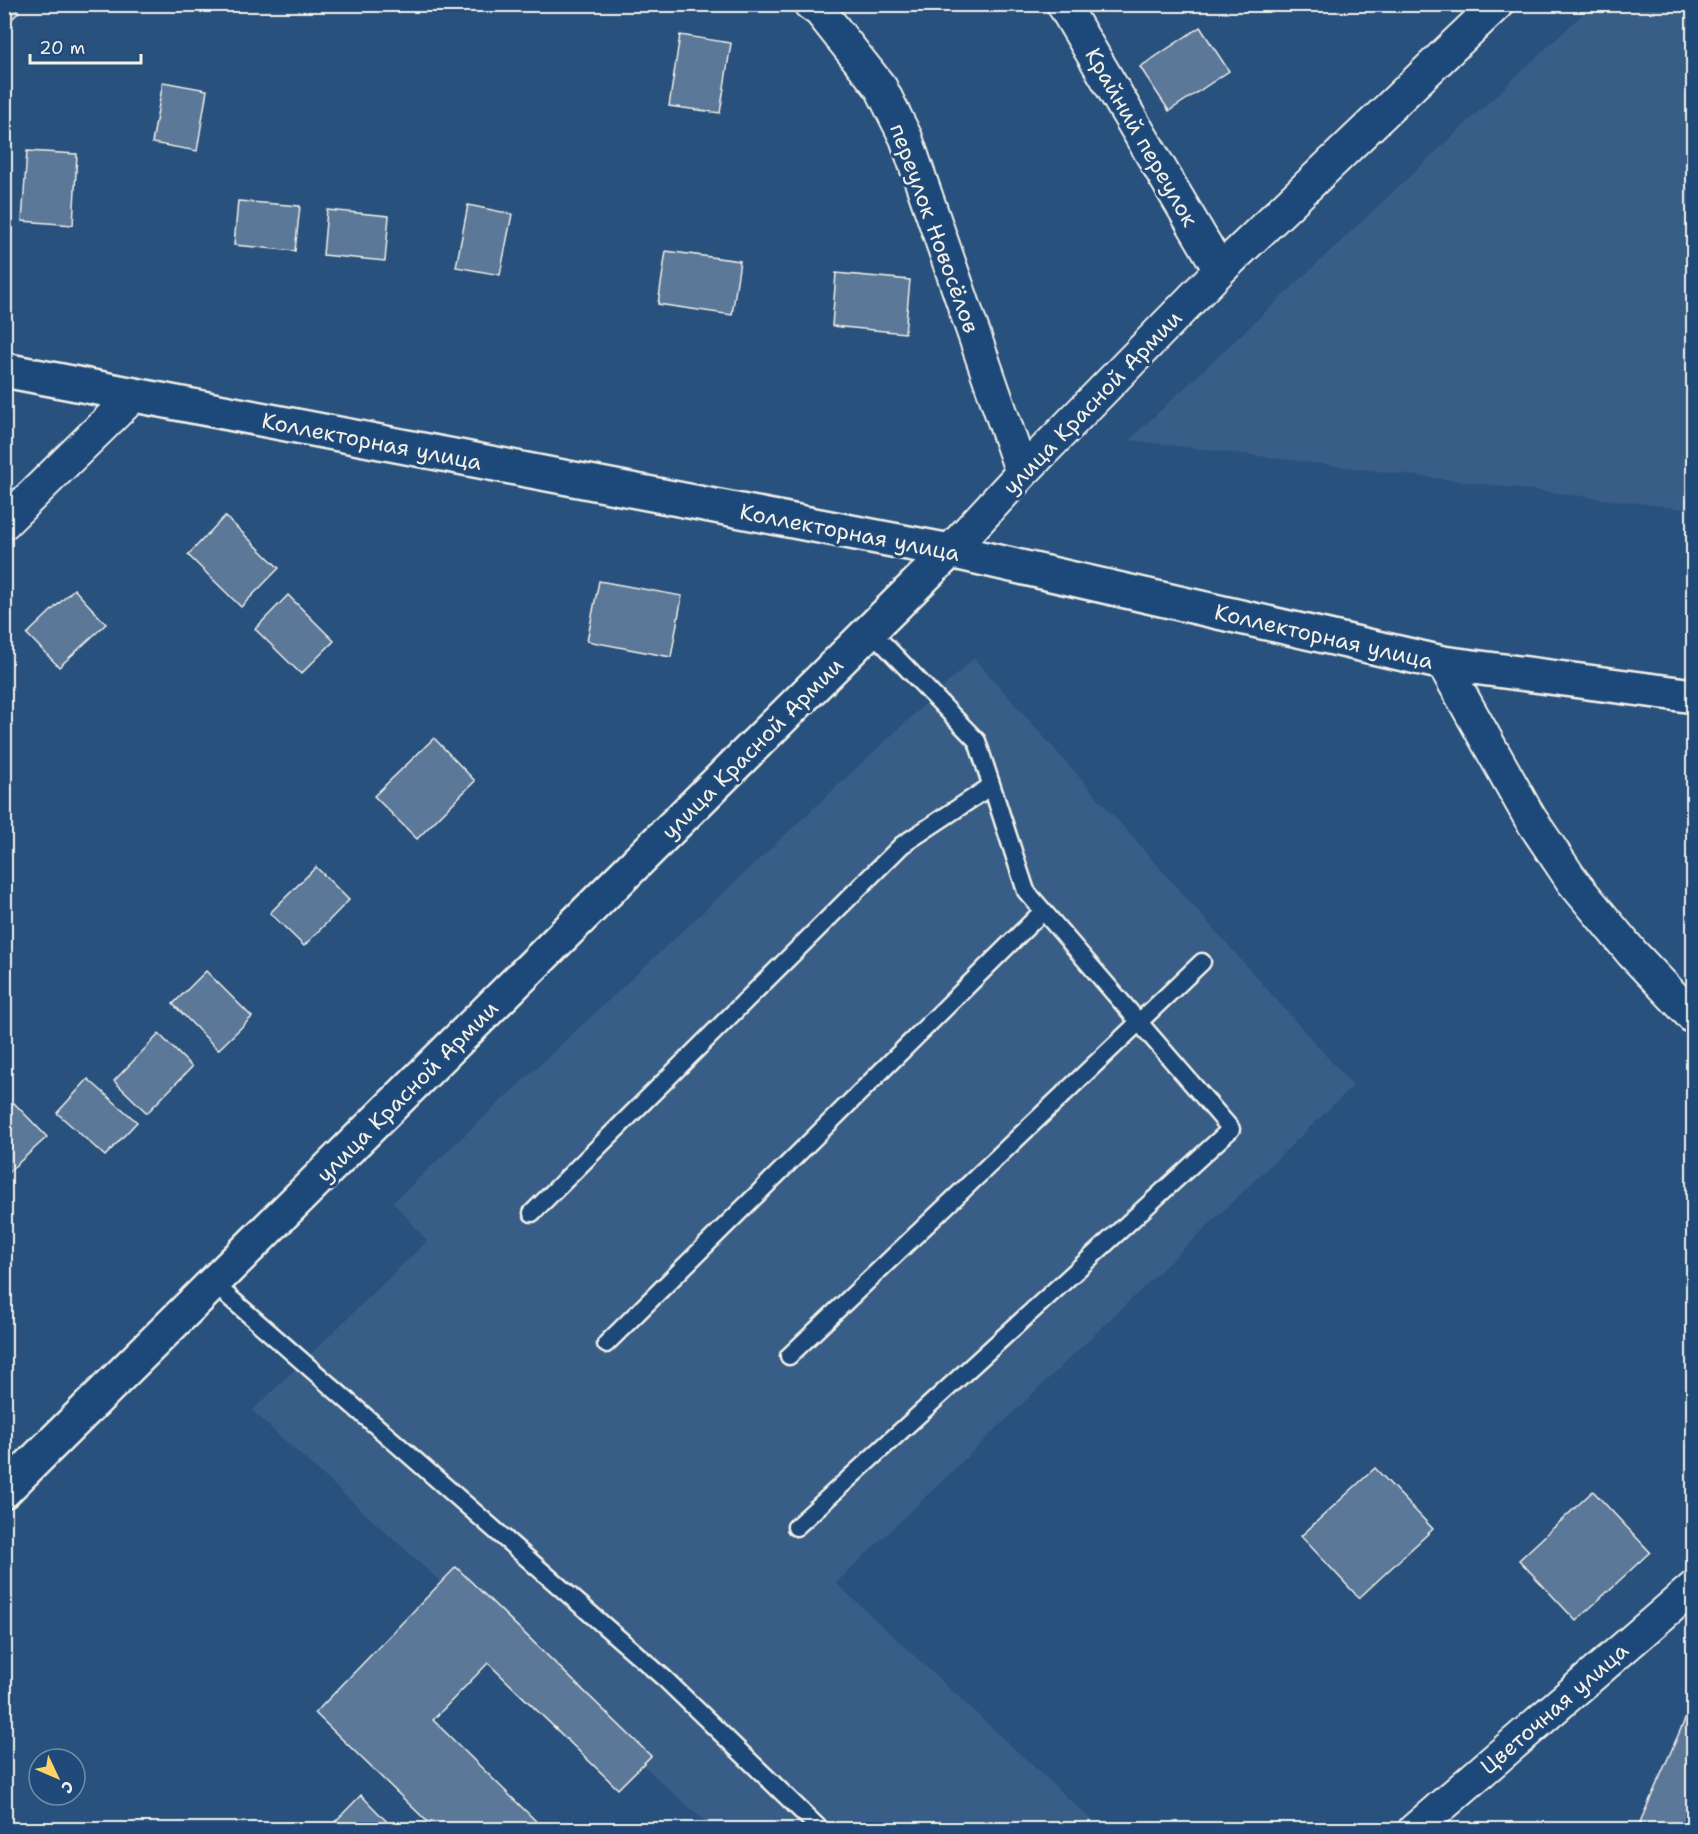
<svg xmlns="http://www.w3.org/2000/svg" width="1698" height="1834" font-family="'Shantell Sans',sans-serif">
<rect width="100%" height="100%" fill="#28517e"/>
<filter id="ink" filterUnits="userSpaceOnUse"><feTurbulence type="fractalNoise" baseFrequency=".0167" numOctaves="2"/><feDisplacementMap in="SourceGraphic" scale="12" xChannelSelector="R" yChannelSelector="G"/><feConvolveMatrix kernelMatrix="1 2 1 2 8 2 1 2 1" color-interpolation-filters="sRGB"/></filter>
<g filter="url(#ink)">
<path fill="#375d86" d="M1592,5H1693V510L1129,440Z
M974,658L1353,1086L836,1583L1101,1829H713L252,1411L427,1241L393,1202Z"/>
<path fill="#5b7899" stroke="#f4f1e8" stroke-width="1.5" d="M4,4H11L19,12L4,27Z
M1200,27L1229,71L1169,111L1140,67Z
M680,35L731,43L720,113L669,106Z
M163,82L207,90L197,151L152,143Z
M27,151L77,154L73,225L22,221Z
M238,201L300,206L295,251L234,245Z
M468,205L512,214L500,275L456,267Z
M327,210L389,216L385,261L323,255Z
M666,251L740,261L732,315L658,304Z
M836,273L910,280L905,333L832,326Z
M225,516L279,568L241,607L188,555Z
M599,581L682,596L671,657L587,641Z
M74,589L106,624L59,667L27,634Z
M288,595L334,641L301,674L255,629Z
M434,738L475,781L417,839L374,796Z
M316,867L349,900L304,946L270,913Z
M206,971L252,1017L218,1050L173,1004Z
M159,1034L192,1067L147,1113L114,1081Z
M88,1079L137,1122L105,1156L57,1113Z
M14,1103L47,1137L4,1176V1112Z
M1375,1468L1433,1529L1359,1598L1301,1536Z
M1593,1491L1650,1552L1576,1621L1519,1560Z
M456,1567L651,1756L618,1789L488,1663L433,1720L545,1830H436L315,1713Z
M1694,1699V1830H1658L1640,1822Z
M361,1795L395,1830H327Z"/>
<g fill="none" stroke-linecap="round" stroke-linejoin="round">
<defs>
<path id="lane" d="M532,1213L902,845L991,786
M213,1283L665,1679L821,1830
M606,1344L1043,911
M789,1356L1202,962
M796,1527L1231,1129L1026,891L977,741L870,630"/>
<path id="street" d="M810,4L820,11L881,88L906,138L1022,473
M1063,4L1220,270
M4,523L134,395
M950,551L1022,473L1220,270L1497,4
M1443,663L1530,818L1573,882L1632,953L1694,1018
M1414,1830L1694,1587"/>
<path id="secondary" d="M4,370L950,551L1443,663L1694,696
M4,1491L950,551"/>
</defs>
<use href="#lane" stroke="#f4f1e8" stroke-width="21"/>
<use href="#street" stroke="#f4f1e8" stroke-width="36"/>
<use href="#secondary" stroke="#f4f1e8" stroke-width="38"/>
<use href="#lane" stroke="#1f4a7a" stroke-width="16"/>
<use href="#street" stroke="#1f4a7a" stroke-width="32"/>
<use href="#secondary" stroke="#1f4a7a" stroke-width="33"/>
</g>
</g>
<g text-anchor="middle" stroke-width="6" stroke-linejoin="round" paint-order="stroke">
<g font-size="22" fill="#f4f1e8" stroke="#1f4a7a">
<text transform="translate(1142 137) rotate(60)" y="8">Крайний переулок</text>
<text transform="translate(935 228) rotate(70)" y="8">переулок Новосёлов</text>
<text transform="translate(1092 402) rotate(-46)" y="8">улица Красной Армии</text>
<text transform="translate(372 441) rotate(11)" y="8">Коллекторная улица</text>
<text transform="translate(850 532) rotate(11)" y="8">Коллекторная улица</text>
<text transform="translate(1324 636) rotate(13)" y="8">Коллекторная улица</text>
<text transform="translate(752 748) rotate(-45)" y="8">улица Красной Армии</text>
<text transform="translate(407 1091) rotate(-45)" y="8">улица Красной Армии</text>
<text transform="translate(1554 1708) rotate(-41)" y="8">Цветочная улица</text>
</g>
</g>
<rect width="1698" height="1834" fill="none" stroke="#1f4a7a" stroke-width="24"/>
<rect x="12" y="12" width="1674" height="1810" fill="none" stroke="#f4f1e8" stroke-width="2" filter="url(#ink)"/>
<g transform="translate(57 1777) rotate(134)"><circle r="28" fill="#1f4a7a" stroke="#748da6" stroke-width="1.5"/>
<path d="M0-4.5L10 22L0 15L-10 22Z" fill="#ffd166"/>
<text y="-9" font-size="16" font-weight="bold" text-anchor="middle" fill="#f4f1e8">С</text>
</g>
<path d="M30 54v9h111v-9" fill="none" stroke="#f4f1e8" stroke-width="3"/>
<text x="39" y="54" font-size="18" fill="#f4f1e8" stroke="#1f4a7a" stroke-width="4.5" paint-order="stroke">20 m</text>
</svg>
